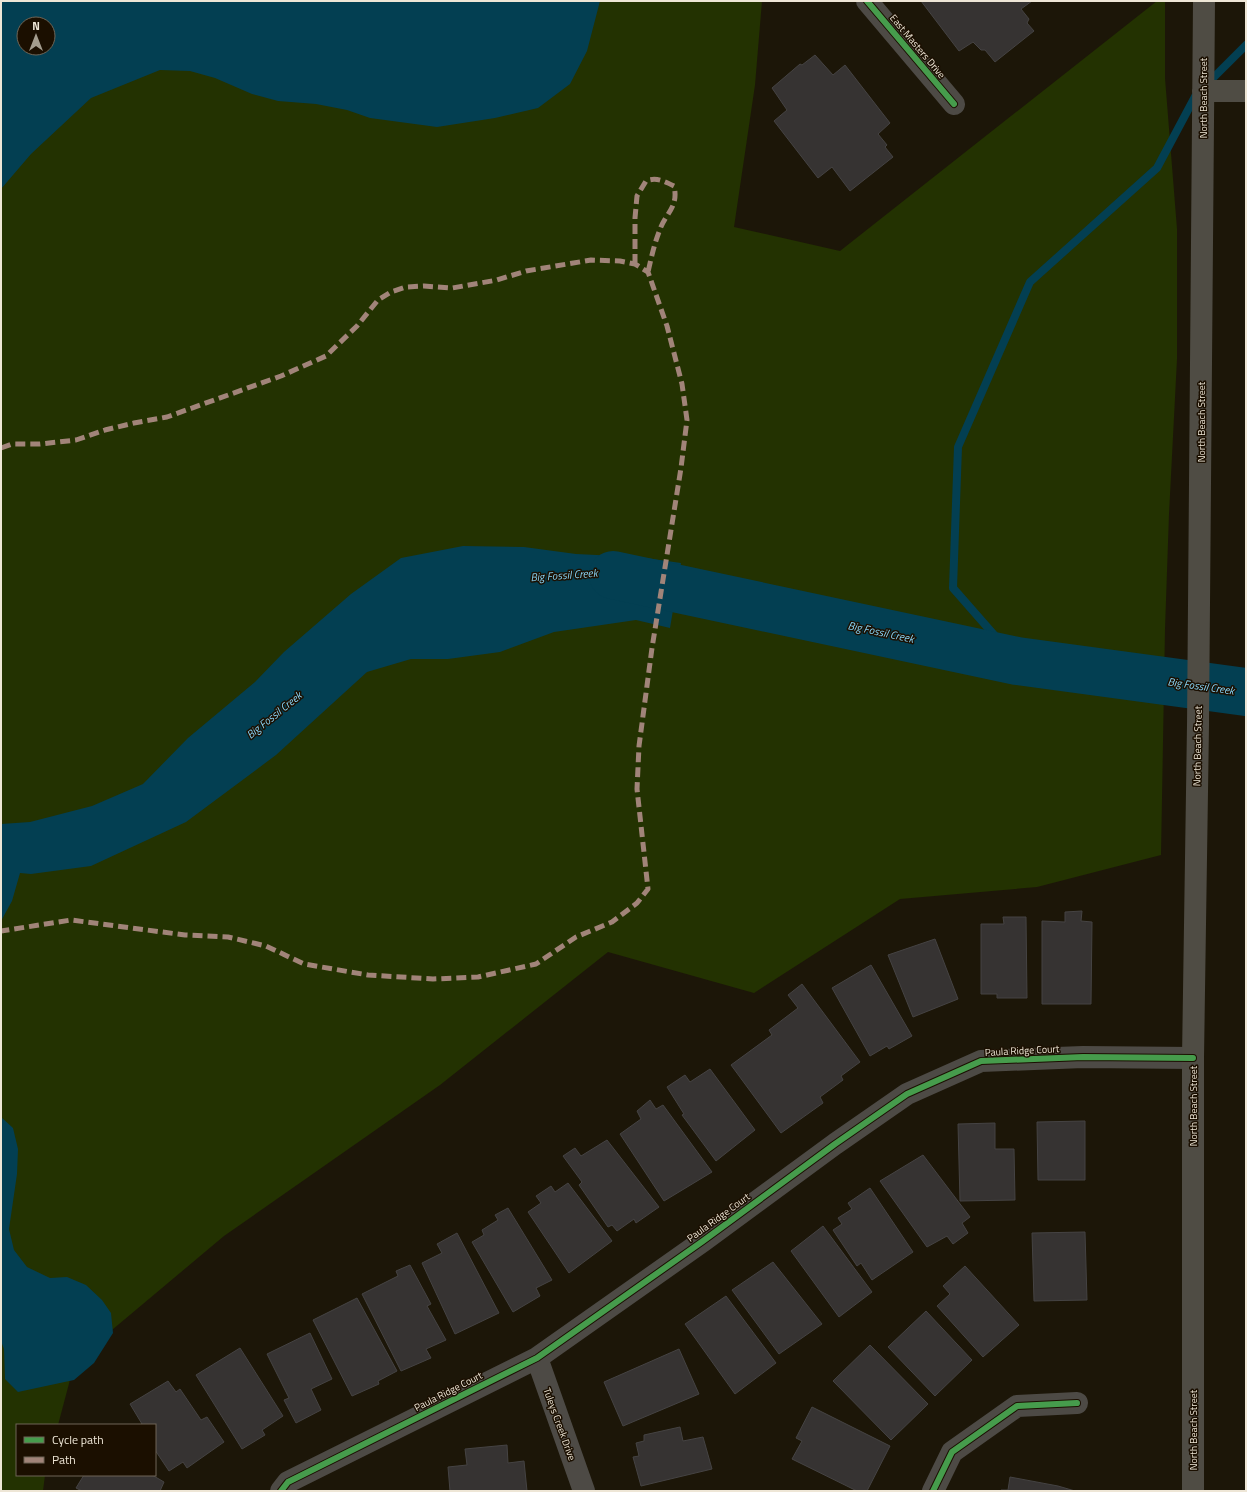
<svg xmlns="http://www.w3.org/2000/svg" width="1247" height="1492" font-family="'Titillium Web',sans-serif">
<rect width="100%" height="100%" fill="#1c1608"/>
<path fill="#233201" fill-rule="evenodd" d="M1,1H762L755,85L734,227L840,251L1157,1H1165V78L1177,229V359L1169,514L1165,629L1161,855L1037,887L900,899L754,993L608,952L440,1085L224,1236L75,1361L58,1425H17V1475H45L43,1491H1ZM24,24H48V48H24Z"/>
<path fill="#033f52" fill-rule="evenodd" d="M1,1H600L587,51L570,84L538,108L495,118L437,127L370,118L347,110L316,104L278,101L252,94L215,78L190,71L160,70L91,98L31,154L1,189ZM24,24H48V48H24Z
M463,546L524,547L576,554L639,557L681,563L670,628L636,620L554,632L500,652L448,659H411L367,672L276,755L186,822L91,866L31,874L20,873L12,901L1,921V824L30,822L92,806L143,784L188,738L255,682L284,652L351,594L401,558Z
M1,1117L13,1128L18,1149L17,1174L9,1229L14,1250L27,1267L50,1278L67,1277L86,1285L102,1300L111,1313L113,1333L94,1363L74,1380L18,1392L5,1379L4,1349L1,1341Z"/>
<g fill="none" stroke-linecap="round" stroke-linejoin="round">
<path stroke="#033f52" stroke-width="8" d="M1207,84L1246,45
M1017,661L953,588L958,447L1030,282L1157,168L1197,93"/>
<path stroke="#033f52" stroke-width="48" d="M613,575L1017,661L1246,692"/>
</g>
<path fill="#363332" stroke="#454343" d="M921,1H1032L1021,9L1029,19L1027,23L1034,31L995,62L985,50H981L973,42L959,51Z
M815,55L833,75L845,65L890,123L878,134L887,145L885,147L893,157L850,191L832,167L818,178L774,121L787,110L772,88L800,64L802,65Z
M1082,911L1081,921L1092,922L1091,1004H1042V921L1065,922V912Z
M1003,917H1026L1027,998H997V994H981V924H1004Z
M935,939L958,999L913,1017L888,955Z
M871,965L912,1036L889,1049L887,1046L870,1056L832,988Z
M802,984L860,1062L841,1076L843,1080L820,1097L823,1103L781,1133L731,1065L772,1035L769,1030L798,1008L788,995Z
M710,1069L755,1130L716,1161L682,1115L684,1114L667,1087L685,1075L690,1082Z
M650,1100L656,1109L663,1105L712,1172L664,1201L620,1134L641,1119L637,1111Z
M1085,1121V1180H1038L1037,1122Z
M995,1123V1149H1014L1015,1200L960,1201L958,1124Z
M607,1140L659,1207L636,1223L634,1219L617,1231L612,1225L608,1227L579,1185L582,1182L563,1156L575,1148L581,1156Z
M923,1155L970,1217L962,1223L968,1233L953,1244L947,1236L927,1247L880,1181Z
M568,1183L612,1241L569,1273L528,1212L541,1203L536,1196L551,1186L555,1192Z
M870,1188L913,1252L872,1280L861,1263L857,1266L833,1230L842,1224L838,1218L852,1209L848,1203Z
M508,1208L552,1280L536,1288L540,1296L513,1312L472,1242L484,1235L482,1230L498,1220L495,1215Z
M823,1226L872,1292L839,1317L791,1251Z
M1085,1232L1087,1300L1034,1301L1032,1233Z
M457,1233L499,1313L455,1334L422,1263L442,1253L437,1244Z
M773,1262L822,1324L779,1354L732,1290Z
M410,1265L431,1304L427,1306L446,1340L426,1349L431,1358L401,1371L362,1294L398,1276L396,1271Z
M965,1266L1019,1325L983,1357L937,1306L950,1294L943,1286Z
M726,1296L776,1363L735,1394L685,1324Z
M357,1298L397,1371L378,1381L379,1384L352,1396L313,1320Z
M926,1311L972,1360L935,1396L888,1347Z
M310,1333L332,1379L311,1389L321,1410L296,1423L284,1400L289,1398L267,1354Z
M870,1345L928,1404L891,1440L833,1381Z
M240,1348L283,1416L262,1430L265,1435L242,1449L196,1375Z
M679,1349L699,1394L623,1426L604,1382Z
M168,1381L176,1392L180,1389L201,1420L207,1417L224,1442L187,1468L183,1462L169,1471L155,1450V1425H139L142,1424L130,1404Z
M812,1407L890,1446L867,1491H857L792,1459L802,1441L796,1438Z
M680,1427L683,1441L703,1437L712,1469L641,1486L633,1457L639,1456L636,1443L644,1441V1435Z
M507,1445L508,1463L524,1461L527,1491H450L448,1467L467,1465L465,1449Z
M84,1475H152L164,1482L160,1491H82L76,1488Z
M1010,1477L1058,1486L1075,1491H1000L1001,1490H1008Z"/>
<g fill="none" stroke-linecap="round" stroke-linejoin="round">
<path stroke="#4d4a45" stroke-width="22" d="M867,1L954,104
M537,1358L584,1491
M281,1491L288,1482L537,1358L703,1241L835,1144L907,1094L981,1061L1083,1057L1193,1058
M933,1491L952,1452L1017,1406L1077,1403"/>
<path stroke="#4f4c44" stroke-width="22" d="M1203,91H1246
M1193,1491V1058L1198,725L1204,1"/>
<path stroke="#a18479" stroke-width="5" stroke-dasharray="10 5" stroke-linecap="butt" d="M635,264V218L637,196L646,181C656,177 664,181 674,186C679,208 665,213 659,232C654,245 651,259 648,272
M1,448L12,444H40L76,440L105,430L134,423L167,417L281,376L326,356L357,326L378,300L391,292L406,287L424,286L452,288L497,280L526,271L591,260L620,261L635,264L648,272L667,326L682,384L687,420L681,468L652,648L639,746L637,789L648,889L637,903L612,922L576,937L536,964L478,977L433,979L368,975L304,964L266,946L228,937L185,935L71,920L1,931"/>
<defs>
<path id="cycleway" d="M867,1L954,104
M281,1491L288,1482L537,1358L703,1241L835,1144L907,1094L981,1061L1083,1057L1193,1058
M933,1491L952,1452L1017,1406L1077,1403"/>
</defs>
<use href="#cycleway" stroke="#1b0f00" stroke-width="8"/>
<use href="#cycleway" stroke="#469c4c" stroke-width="6"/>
</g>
<g text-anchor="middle" stroke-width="3" stroke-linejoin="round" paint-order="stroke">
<g font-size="10" fill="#eee6d6" stroke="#1b0f00">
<text transform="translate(918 46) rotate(50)" y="4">East Masters Drive</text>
<text transform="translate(1203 98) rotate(-90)" y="4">North Beach Street</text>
<text transform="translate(1201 422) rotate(-90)" y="4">North Beach Street</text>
<text transform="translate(1197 746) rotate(-89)" y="4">North Beach Street</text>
<text transform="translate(1022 1050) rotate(-3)" y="4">Paula Ridge Court</text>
<text transform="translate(1193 1106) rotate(-90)" y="4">North Beach Street</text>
<text transform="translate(718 1217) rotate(-36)" y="4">Paula Ridge Court</text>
<text transform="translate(448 1391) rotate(-27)" y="4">Paula Ridge Court</text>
<text transform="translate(560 1424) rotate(70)" y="4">Tuleys Creek Drive</text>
<text transform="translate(1193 1430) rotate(-90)" y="4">North Beach Street</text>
</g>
<g font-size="11" font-style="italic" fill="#89d5f6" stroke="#1b0f00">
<text transform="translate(564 575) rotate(-4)" y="4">Big Fossil Creek</text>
<text transform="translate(881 632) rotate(12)" y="4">Big Fossil Creek</text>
<text transform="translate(1201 686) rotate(8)" y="4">Big Fossil Creek</text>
<text transform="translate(274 715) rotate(-39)" y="4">Big Fossil Creek</text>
</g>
</g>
<rect width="1247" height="1492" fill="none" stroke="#eee6d6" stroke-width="4"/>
<rect x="16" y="1424" width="140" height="52" fill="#1b0f00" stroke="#6f6556"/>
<rect x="24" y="1437" width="20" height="6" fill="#469c4c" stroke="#6f6556"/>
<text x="52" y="1444" font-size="12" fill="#eee6d6">Cycle path</text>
<rect x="24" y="1457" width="20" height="6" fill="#a18479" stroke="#6f6556"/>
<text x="52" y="1464" font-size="12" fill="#eee6d6">Path</text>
<g transform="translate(36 36)"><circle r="19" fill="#1b0f00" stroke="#6f6556"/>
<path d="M0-3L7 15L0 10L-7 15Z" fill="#a49d8e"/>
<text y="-6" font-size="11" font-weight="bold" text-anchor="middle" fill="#eee6d6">N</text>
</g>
</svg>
